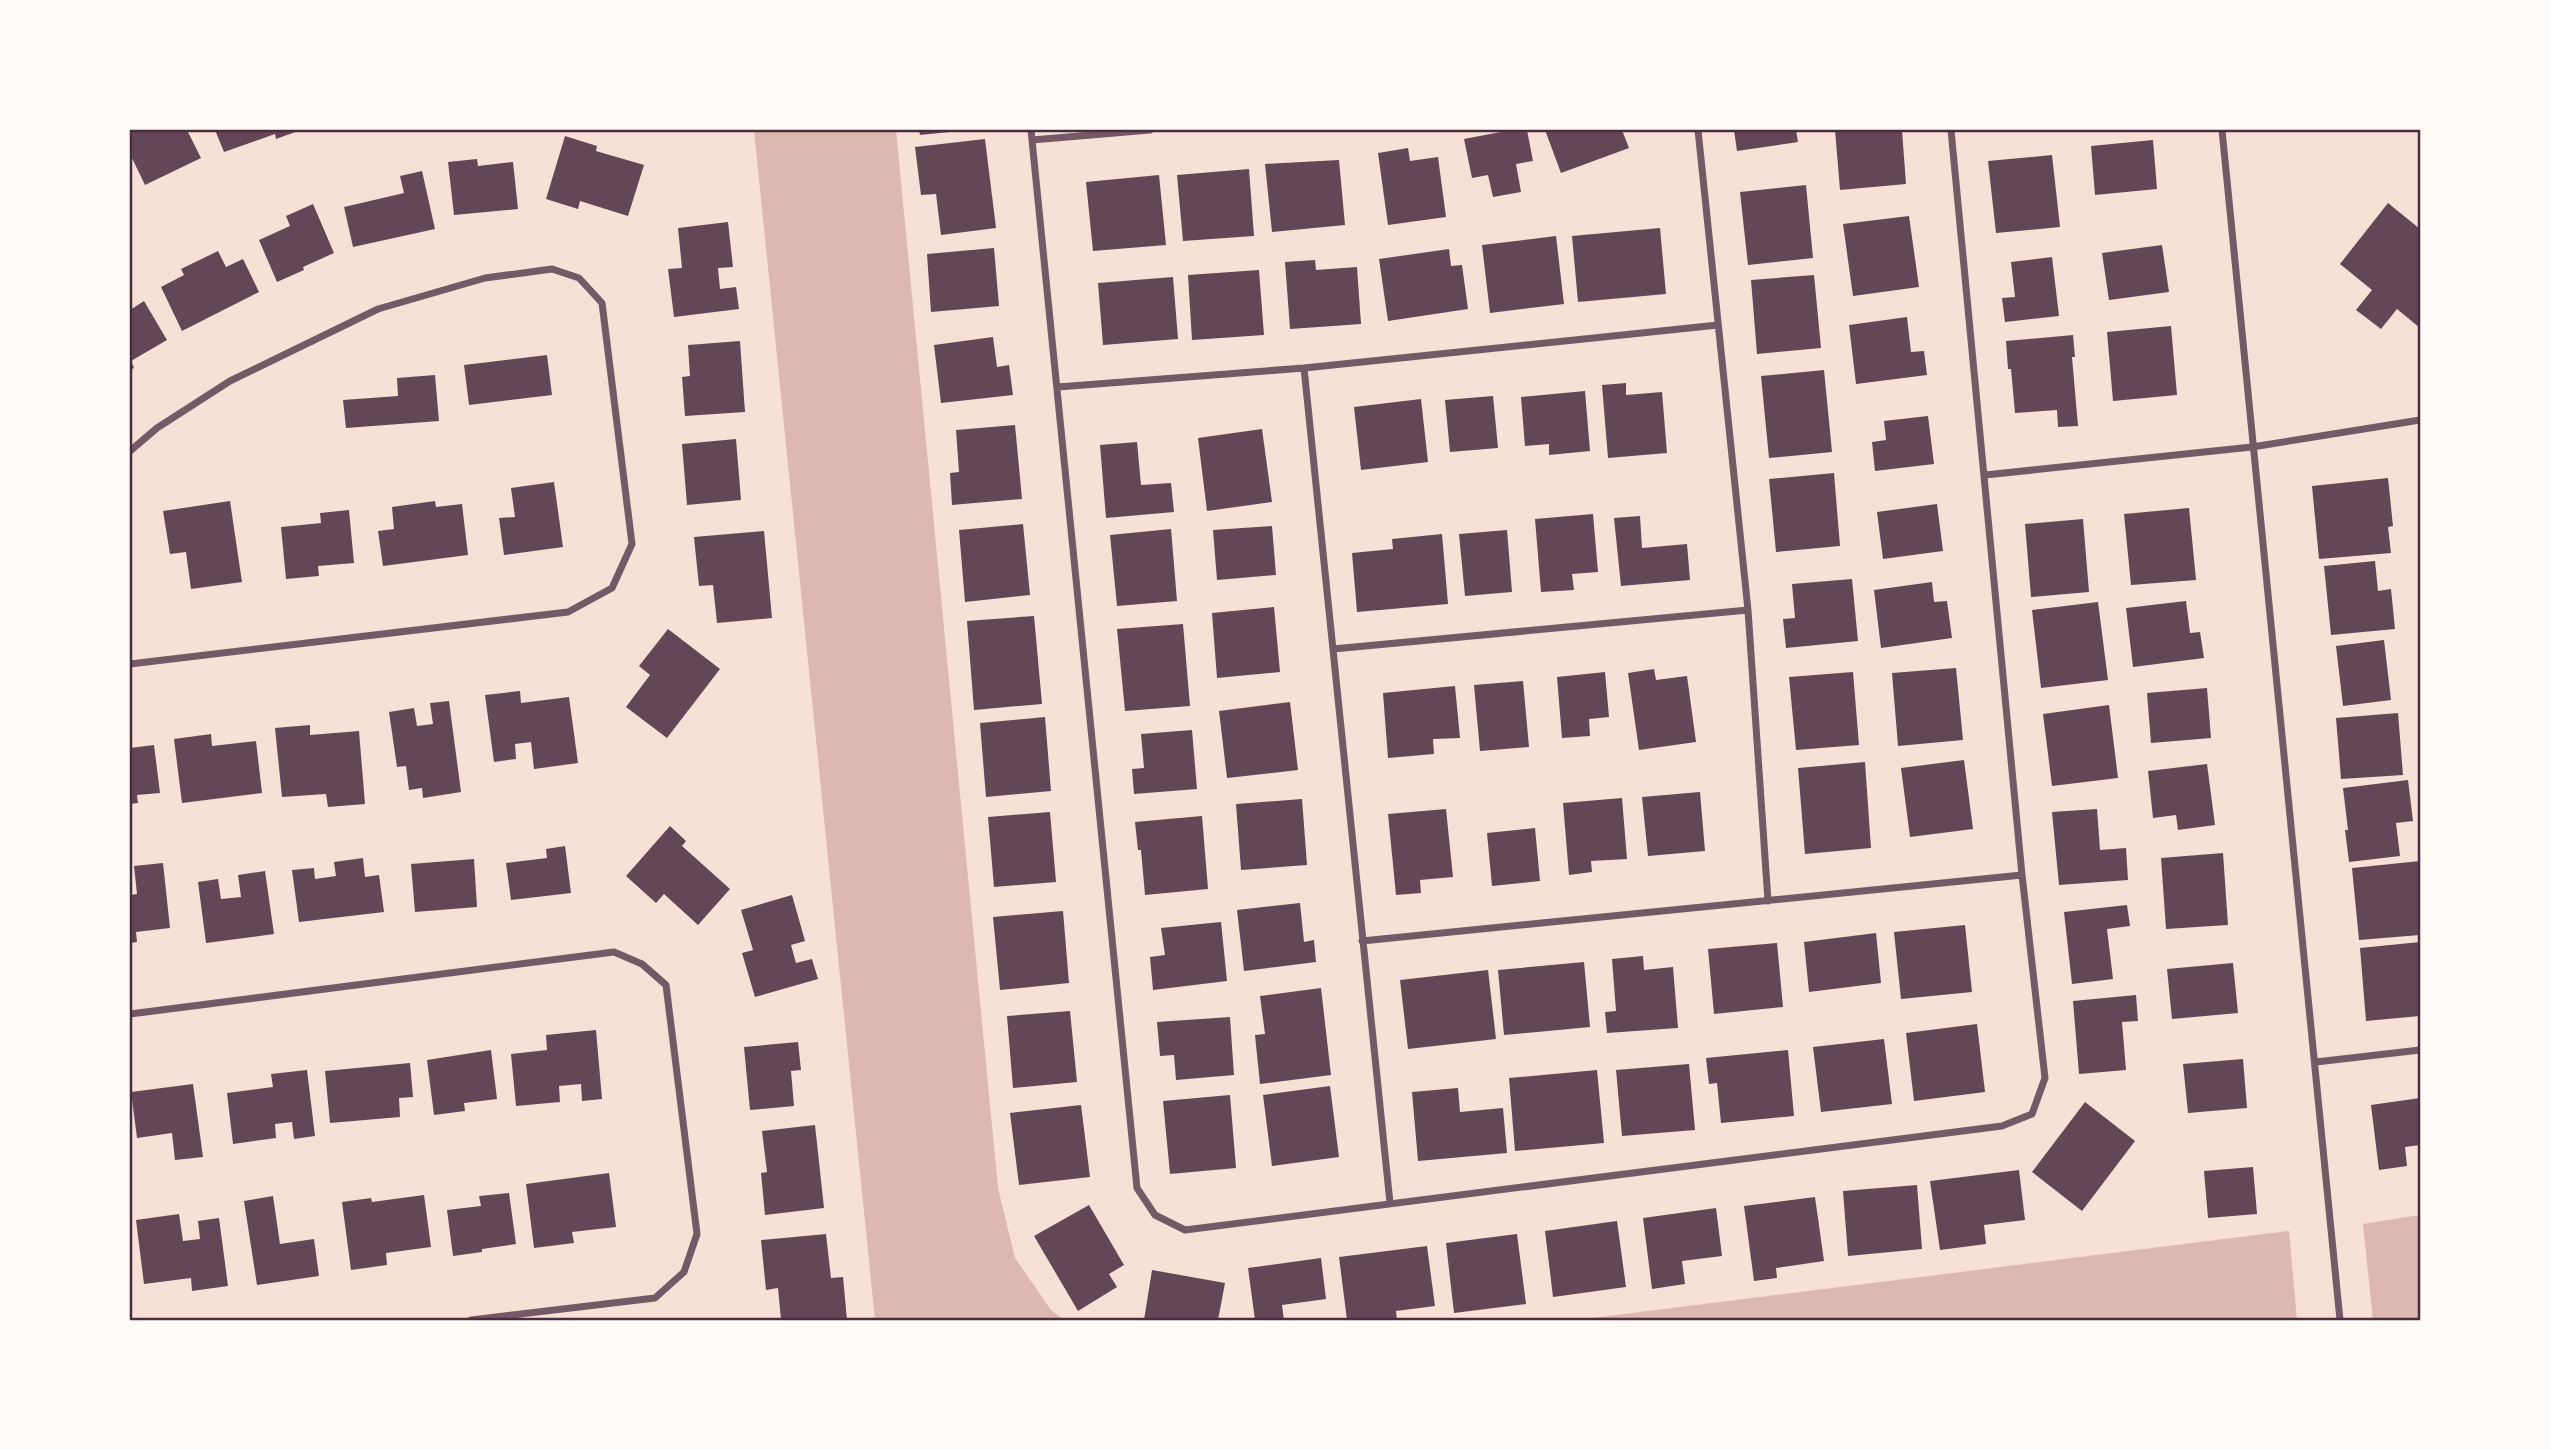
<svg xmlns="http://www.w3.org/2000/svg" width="2550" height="1450" font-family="'Sofia Sans Condensed',sans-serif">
<rect width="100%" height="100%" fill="#f7e1d7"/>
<path fill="#dcb8b0" d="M754,130H896L998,1188L1015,1258L1051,1310L1064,1320H875Z
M2420,1215V1318L2373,1320L2363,1224Z
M2289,1231L2297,1320H1576Z"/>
<path fill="#644757" d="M135,130H187L201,158L145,185L130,154V132Z
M215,130H301L276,139L275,134L224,152Z
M919,130H959V131L920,135Z
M1511,130H1527L1533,161L1516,164L1521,192L1493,197L1488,175L1472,178L1464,139Z
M1545,130H1622L1629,148L1561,173Z
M1734,130H1796L1798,142L1737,151Z
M1835,130H1902L1906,184L1840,190Z
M565,136L597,146L596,151L644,165L628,216L580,201L578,209L546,199Z
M985,139L996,228L941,235L936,194L921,195L915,147Z
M2153,140L2157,189L2095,195L2091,146Z
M1408,148L1410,161L1438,157L1446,217L1388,225L1378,153Z
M2052,155L2060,227L1996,233L1988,161Z
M477,159L478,166L513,162L518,209L454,215L448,162Z
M1339,160L1345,225L1272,232L1265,164Z
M1249,169L1254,236L1183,241L1177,175Z
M422,171L435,229L353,247L344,207L404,193L400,176Z
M1159,175L1166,245L1093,251L1086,182Z
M1806,185L1813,258L1748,265L1740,192Z
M2388,203L2420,229V328L2397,309L2381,329L2356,310L2372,290L2340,264Z
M313,204L334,253L303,267L304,270L277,282L259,240L290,226L286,216Z
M1909,216L1919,287L1853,296L1843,224Z
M728,222L733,267L718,268L720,289L736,287L739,309L674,317L668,269L682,268L678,228Z
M1660,228L1666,294L1578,302L1572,236Z
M1556,236L1564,304L1490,313L1482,245Z
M2162,245L2169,292L2109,300L2102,253Z
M994,248L999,306L931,312L927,254Z
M1449,249L1451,266L1462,265L1468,309L1388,321L1379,259Z
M218,251L226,267L243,259L259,292L182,331L161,287L184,275L181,269Z
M2052,257L2059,316L2005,322L2002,298L2015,297L2011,262Z
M1315,260L1316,270L1357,267L1361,324L1290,329L1285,262Z
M1259,270L1264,335L1192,340L1188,275Z
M1814,275L1821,348L1757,354L1751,280Z
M1173,277L1178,339L1103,345L1098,283Z
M144,301L167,340L131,361L134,368L130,370V310Z
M1907,317L1911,352L1924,351L1927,375L1856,384L1849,325Z
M2171,326L2177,395L2113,401L2107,332Z
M2073,335L2075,357H2072L2078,426L2058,427L2057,410L2015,413L2011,369H2008L2006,341Z
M993,337L997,367L1009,365L1013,395L941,403L934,345Z
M740,341L745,412L685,416L682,377L690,376L688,345Z
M547,355L552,395L469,405L464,365Z
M1824,370L1832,452L1769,458L1761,376Z
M435,375L439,421L346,428L343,400L398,396L397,378Z
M1626,383V395L1662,392L1667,453L1608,458L1602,385Z
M1585,391L1590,451L1549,455V444L1525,446L1521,397Z
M1493,396L1498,448L1450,452L1445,400Z
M1421,399L1428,462L1361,470L1354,407Z
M1928,416L1934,464L1875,471L1872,442L1886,440L1884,421Z
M1015,425L1022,499L952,505L950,473L959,472L956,430Z
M1262,429L1272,502L1207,511L1198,438Z
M736,439L741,500L687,505L682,444Z
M1137,442L1141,485L1171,483L1174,512L1106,518L1100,445Z
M1834,473L1840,546L1776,552L1769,479Z
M2388,478L2393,526L2388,527L2391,553L2319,559L2312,486Z
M554,482L563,547L504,555L499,518L515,517L511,488Z
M230,501L242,582L191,589L186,552L170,554L163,511Z
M435,501L436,507L462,504L468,555L383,566L378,531L394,529L392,507Z
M1937,504L1943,551L1883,559L1877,512Z
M2189,508L2196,580L2131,585L2124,514Z
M349,510L354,563L318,566L319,576L286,579L281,527L321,523L320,513Z
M1593,514L1598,572L1572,574L1574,590L1541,592L1535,519Z
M1640,516L1642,548L1687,544L1690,580L1621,586L1614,518Z
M2083,519L2089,592L2031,597L2025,524Z
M1023,524L1030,595L965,602L959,530Z
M1272,526L1276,575L1217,580L1213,530Z
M1171,529L1177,601L1117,606L1110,535Z
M1507,530L1512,592L1465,596L1459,534Z
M764,531L772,618L717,623L713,585L699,586L694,537Z
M1442,534L1448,604L1357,612L1352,553L1393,549L1392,539Z
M2375,561L2378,591L2391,589L2395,629L2331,635L2324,566Z
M1852,579L1858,641L1786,648L1783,619L1795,618L1792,584Z
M1932,582L1934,602L1947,601L1952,638L1881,648L1874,590Z
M2186,601L2190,633L2200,632L2204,658L2133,667L2126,608Z
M2098,602L2108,680L2041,688L2032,610Z
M1274,607L1280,672L1217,678L1212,613Z
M1034,616L1042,704L974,710L967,621Z
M1183,624L1190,706L1125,711L1117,629Z
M668,629L720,669L667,738L626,707L650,675L639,666Z
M2384,640L2391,700L2343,706L2336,646Z
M1956,668L1963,740L1898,746L1892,673Z
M1654,669L1656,680L1687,676L1696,742L1639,750L1628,673Z
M1605,672L1609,717L1589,719L1590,736L1562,738L1557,677Z
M1853,672L1859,745L1796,750L1789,677Z
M1523,681L1529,747L1480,751L1474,685Z
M1455,686L1460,738L1433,739L1434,754L1388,758L1383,693Z
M2207,688L2211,738L2151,743L2147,693Z
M520,691L521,703L569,697L578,763L534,769L531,742L515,744L516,759L494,762L485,695Z
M449,701L461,792L423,798L422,788L409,790L406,766L397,767L389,712L414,708L417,726L433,724L430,703Z
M1290,702L1298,770L1227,778L1219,711Z
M2109,705L2118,778L2052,786L2043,714Z
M2398,713L2403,775L2341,779L2336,718Z
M1045,717L1051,791L986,797L980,723Z
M310,725V735L359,731L365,804L328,807L326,794L282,797L275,728Z
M1192,730L1197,789L1134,794L1132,769L1144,768L1141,734Z
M211,734L212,746L256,741L262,793L182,803L174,739Z
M154,745L160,793L137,795L138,803L130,804V748Z
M1964,760L1973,829L1910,837L1901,768Z
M1865,762L1871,848L1805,854L1798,768Z
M2207,764L2215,825L2178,830L2176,815L2153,818L2148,771Z
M2408,780L2413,821L2396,823L2400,856L2349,862L2345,830H2348L2343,788Z
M1700,792L1705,851L1648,856L1642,797Z
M1622,798L1627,859L1591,861L1592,872L1569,875L1563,803Z
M1302,799L1307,865L1241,870L1236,804Z
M1446,809L1453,877L1420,880L1421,893L1396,895L1388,814Z
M2097,809L2100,850L2126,848L2128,880L2059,885L2052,812Z
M1050,812L1056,882L994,887L988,817Z
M1202,816L1208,889L1145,895L1141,850H1138L1135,822Z
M670,826L686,841L682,846L730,889L698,925L664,894L656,903L626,876Z
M1535,828L1540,881L1492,886L1487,833Z
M565,846L571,893L511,900L506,863L547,858L546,849Z
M2223,853L2228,925L2166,929L2161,858Z
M363,858L365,877L379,875L384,912L299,922L292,870L314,868L315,879L336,876L334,862Z
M474,859L477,907L415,912L411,864Z
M2420,861V935L2359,940L2352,868Z
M163,863L170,928L136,932L137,942L130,943V895L137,894L134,866Z
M265,871L274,934L206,943L198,882L218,879L221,899L241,897L238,875Z
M792,895L805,941L791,945L796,963L812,959L818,979L755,997L742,953L753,950L741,910Z
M1300,903L1304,942L1314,940L1316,962L1244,971L1237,910Z
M2127,905L2130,926L2107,929L2113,979L2072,984L2064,912Z
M1063,911L1069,983L1000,990L993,917Z
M1221,922L1227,981L1153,990L1150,957L1165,955L1161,928Z
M1965,925L1972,992L1901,999L1894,932Z
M1876,933L1881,983L1809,992L1804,942Z
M2420,942V1016L2366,1021L2360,948Z
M1777,943L1783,1007L1714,1014L1708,949Z
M1643,956L1644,970L1673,967L1678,1028L1607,1033L1605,1012L1616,1011L1612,959Z
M1584,962L1590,1027L1504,1035L1498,970Z
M2233,963L2238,1013L2172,1019L2167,969Z
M1488,970L1496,1039L1408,1049L1400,980Z
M1321,988L1331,1075L1260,1084L1255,1035L1265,1034L1260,996Z
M2136,995L2138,1021L2122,1022L2126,1070L2079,1074L2073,1001Z
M1070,1011L1077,1082L1013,1088L1007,1016Z
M1230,1017L1234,1075L1176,1080L1174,1055L1160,1056L1157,1022Z
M1977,1024L1985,1092L1914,1101L1906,1033Z
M596,1030L602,1099L582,1101L581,1084L559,1086L560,1102L516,1106L511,1054L547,1050L546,1035Z
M1884,1039L1892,1104L1821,1112L1813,1047Z
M798,1042L801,1070L791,1071L794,1106L750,1110L744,1047Z
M491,1050L497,1099L464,1103L465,1111L434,1115L427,1060Z
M1788,1050L1794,1116L1721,1123L1717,1083L1709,1084L1706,1058Z
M2243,1059L2247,1108L2188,1113L2183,1064Z
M410,1063L413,1097L399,1098L400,1117L330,1123L325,1071Z
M1689,1064L1695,1130L1622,1136L1616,1070Z
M307,1070L315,1136L294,1139L292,1122L275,1124L276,1138L233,1144L227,1093L273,1087L271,1074Z
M1597,1070L1604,1143L1515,1151L1509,1078Z
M193,1084L203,1157L175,1160L172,1133L137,1138L131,1092Z
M1330,1086L1339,1157L1272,1166L1263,1095Z
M1458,1088L1460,1112L1503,1108L1507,1153L1418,1161L1412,1092Z
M1230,1095L1236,1168L1170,1174L1163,1101Z
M2420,1098V1145L2405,1147L2407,1166L2379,1170L2371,1105Z
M2085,1102L2135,1141L2082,1211L2032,1172Z
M1081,1105L1090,1177L1019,1185L1010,1113Z
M815,1125L824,1208L765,1215L761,1173L767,1172L762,1131Z
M2253,1167L2257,1214L2208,1218L2204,1171Z
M2019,1170L2025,1220L1984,1225L1986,1244L1940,1250L1930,1181Z
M609,1173L616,1227L572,1232L574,1243L534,1248L526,1184Z
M1917,1185L1922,1249L1848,1256L1843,1191Z
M509,1193L516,1244L482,1249V1252L453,1256L447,1210L481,1206L479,1196Z
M424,1195L431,1247L386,1253L387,1265L351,1270L342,1202L371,1198L372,1202Z
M273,1196L280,1244L314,1239L319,1276L257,1285L244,1201Z
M1815,1197L1824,1261L1776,1268L1777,1278L1754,1281L1744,1206Z
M1089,1205L1124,1265L1109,1274L1117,1287L1078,1311L1034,1236Z
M1716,1208L1722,1256L1682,1261L1685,1284L1652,1289L1643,1218Z
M179,1214L183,1241L200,1239L198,1221L219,1218L228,1286L192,1291L191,1278L144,1284L136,1220Z
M1617,1221L1626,1287L1553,1297L1545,1231Z
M826,1234L831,1278L843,1277L847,1320H781L778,1288L766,1290L761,1240Z
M1517,1234L1526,1304L1454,1313L1446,1243Z
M1427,1246L1435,1306L1396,1311L1397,1320H1347L1339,1257Z
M1321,1258L1326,1299L1282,1305L1284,1320H1255L1248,1268Z
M1152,1270L1225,1283L1218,1320H1144Z"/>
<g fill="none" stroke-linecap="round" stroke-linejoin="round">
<path stroke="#755966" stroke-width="7" d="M1031,130L1137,1188L1155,1215L1185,1230L2002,1126L2032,1114L2045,1078L2022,875L1951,130
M1698,130L1748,610L1768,901
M2222,130C2259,527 2303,923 2340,1320
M1032,140L1150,130
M1304,368L1390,1203
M1058,387L1304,368L1718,325
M130,451L157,428L230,381L378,309L485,278L552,269L579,278L602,303L632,544L612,588L568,612L130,664
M1985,475L2252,447L2420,420
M1333,649L1748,610
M1362,941L2022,875
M130,1014L614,952L642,964L666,985L697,1234L684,1272L655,1298L471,1320
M2316,1062L2420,1050"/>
</g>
<rect width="2550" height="1450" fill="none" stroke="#fffaf5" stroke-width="262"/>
<rect x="131" y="131" width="2288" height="1188" fill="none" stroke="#4a2c40" stroke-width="2.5"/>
</svg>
